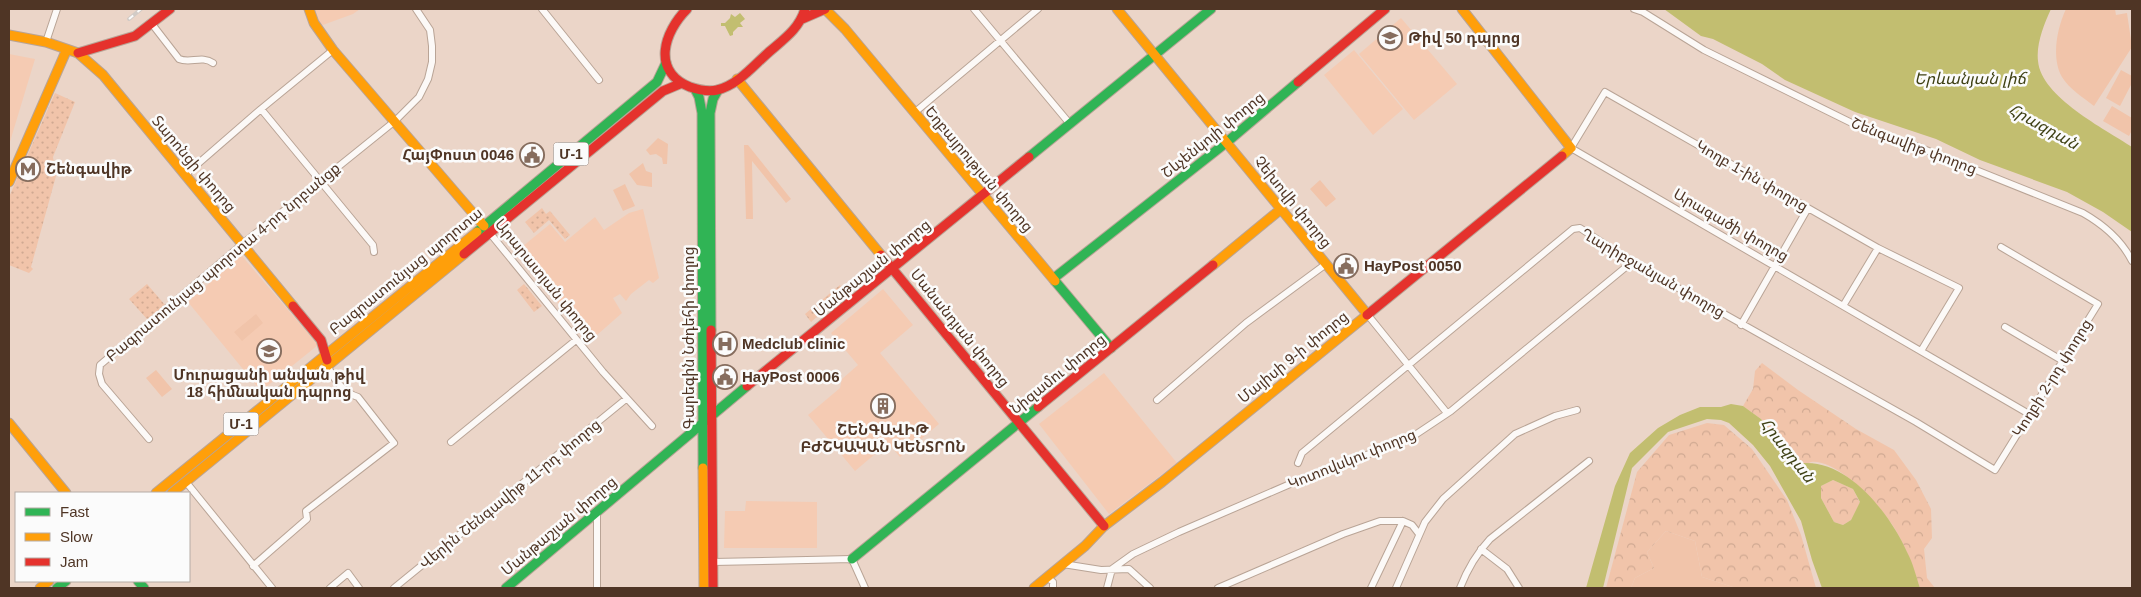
<svg xmlns="http://www.w3.org/2000/svg" width="2141" height="597" font-family="Helvetica,'Noto Sans Armenian',sans-serif">
<defs>
<pattern id="forest-crowns" width="20" height="18" patternUnits="userSpaceOnUse" patternTransform="scale(1.25)"><rect width="20" height="18" fill="#f1c4aa"/><path d="M2 6a3 3 0 1 1 6 0M12 15a3 3 0 1 1 6 0" fill="none" stroke="#d0a992"/></pattern>
<pattern id="park-dots" width="8" height="8" patternUnits="userSpaceOnUse" patternTransform="scale(1.25)"><rect width="8" height="8" fill="#f1c4aa"/><path d="M2 2h.1M6 6h.1" fill="none" stroke="#d0a992" stroke-width="1.8" stroke-linecap="round"/></pattern>
</defs>
<rect width="100%" height="100%" fill="#ebd5c8"/>
<path fill="#f5cbb3" d="M313,9H360L353,14L320,26Z
M1401,18L1457,84L1414,120L1359,54Z
M1354,50L1403,109L1373,135L1324,75Z
M9,54L35,59L9,145Z
M643,209L659,278L653,283L649,280L631,294L626,301L620,294L613,298L622,313L589,342L517,251L550,224L565,242L595,217L604,230L629,213Z
M241,255L318,345L261,391L188,302Z
M883,289L913,325L880,353L939,424L900,457L888,443L855,471L808,415L840,388L842,379L858,365L831,333Z
M1104,373L1177,463L1109,514L1039,424Z
M746,501L817,502V548H724L725,511H745Z"/>
<path fill="#f1c4aa" d="M2066,9H2115L2116,15L2127,13L2132,47L2094,106C2084,98 2069,89 2062,77C2051,58 2057,28 2066,9Z
M2121,70L2132,76V83L2120,106L2106,98Z
M2112,106L2132,118V130L2129,136L2103,121Z
M658,138L668,144L667,164H663L662,158L656,154L650,155L646,150Z
M744,145H748L791,199L786,203L752,161L753,219H746Z
M643,163L646,171L652,173V187L637,185L629,174Z
M1320,180L1336,199L1326,207L1310,189Z
M625,184L635,206L623,211L613,190Z
M256,314L263,323L242,341L234,332Z
M156,370L172,389L162,397L146,378Z
M1666,531L1695,541L1702,577L1736,588H1631L1635,578L1654,568L1647,552Z"/>
<path fill="url(#forest-crowns)" d="M1762,363L1798,390L1856,429L1894,450L1916,480L1931,509L1932,538L1924,549L1927,578L1935,588H1920C1913,568 1907,549 1896,531C1884,509 1839,459 1811,462C1808,463 1804,466 1801,467L1761,419L1743,406L1753,389L1755,371Z
M1707,423L1724,425L1752,449L1787,500L1801,535L1816,588H1736L1702,577L1695,541L1666,531L1647,552L1654,568L1635,578L1631,588H1606L1637,472L1669,435Z
M1833,480L1853,489L1860,503L1851,520L1843,525L1834,522L1821,498V486Z"/>
<path fill="url(#park-dots)" d="M55,93L75,102L53,157L56,176L31,267L33,269L29,273L9,265V197Z
M542,208L546,214L550,211L570,235L565,239L549,220L534,233L525,222Z
M147,284L165,305L147,319L129,299Z
M524,284L542,306L534,312L517,290Z
M840,285L845,293L811,322L805,314Z"/>
<path fill="#c2be70" fill-rule="evenodd" d="M1664,9H2051C2044,24 2036,44 2038,61C2041,97 2105,129 2132,147V232L2103,212L2067,192L1980,160L1936,139L1855,112L1785,80L1762,64L1713,39L1701,36Z
M740,13L745,19L740,23L743,27H738L733,32V35L730,36L725,26H721V23H725L730,18L731,14L735,17Z
M1731,404L1743,406L1761,419L1801,467L1803,463C1849,460 1890,514 1907,552C1913,563 1916,576 1920,588H1822L1812,560L1801,521L1770,466L1753,445L1729,423L1721,420L1707,419L1668,432L1632,468L1603,588H1586L1615,486L1630,453L1658,428L1680,415L1700,407H1721ZM1833,480L1853,489L1860,502L1851,520L1843,525L1834,522L1821,498V486Z"/>
<g fill="none" stroke-linecap="round" stroke-linejoin="round">
<defs>
<path id="street" d="M542,9L599,80
M974,9L1070,124
M1634,9L1643,12L1704,50L1874,134L1916,146L2083,213C2104,225 2121,239 2132,261
M152,24L179,59C190,64 202,55 213,63
M46,42L57,9
M261,109L373,245L374,252
M914,113L1038,9
M185,175L261,109L333,50
M489,232L603,372L652,426
M1843,306L1878,248
M1367,314L1447,413
M1741,325L1808,208
M2005,327L2063,361
M1921,351L1959,288L1878,248L1605,92L1571,148L2029,414
M1157,400L1246,323L1326,264
M149,439L102,384L99,374L100,365L246,241L395,121L419,97L428,79L432,62V46L430,30L416,9
M451,442L576,340
M1298,463L1302,453L1573,229L1580,228L1632,262L1916,422L1995,470L2098,304L2001,247
M186,482L272,588
M1481,549L1507,569L1519,588
M713,562L852,559L865,588
M1063,564L1101,570L1129,569L1150,588
M253,566L307,519L306,511L394,443L358,397C344,393 333,379 328,366
M1047,577L1053,582V588
M330,588L348,573L359,588
M394,588L626,399
M597,588V512
M1107,588L1112,569L1133,554L1179,532L1297,481L1409,439L1451,411L1632,262
M1218,588L1343,534L1380,521H1403L1412,525L1419,534
M1371,588L1403,521
M1396,588L1425,522L1443,499L1515,434L1555,416L1577,410
M1460,588C1467,570 1477,553 1490,539L1589,461"/>
<path id="fast" d="M695,89L699,97L702,113L703,468
M1029,157L1211,9
M477,232L657,82L666,63
M1054,278L1227,142L1298,82
M1055,281L1111,348
M711,330L710,113L713,99L718,90
M852,559L1038,407
M138,581L144,588
M57,588L66,581
M506,588L747,386"/>
<path id="slow" d="M309,9L314,23L333,50L484,226
M825,9L845,29L1055,281
M1117,9L1367,314
M1462,9L1571,148L1562,156
M9,35L46,42L78,53L103,75L293,306
M737,79L881,255
M9,182L67,49
M1213,265L1281,209
M9,423L66,493
M703,468L704,588
M156,493L477,232
M172,493L464,254
M40,588L49,581
M1034,588L1085,546L1104,526L1162,482L1367,315"/>
<path id="jam" d="M687,9C664,32 651,71 690,87C699,90 708,92 717,90C738,85 753,66 769,52C784,39 799,29 805,9
M802,19L825,9
M78,53L135,36L170,9
M1298,82L1385,9
M464,254L663,91L682,83
M881,255L1104,526
M293,306L321,340L327,360
M1367,315L1562,156
M711,330L713,588
M747,386L1029,157
M1038,407L1213,265"/>
</defs>
<use href="#street" stroke="#b9a496" stroke-width="8"/>
<use href="#fast" stroke="#b9a496" stroke-width="11"/>
<use href="#slow" stroke="#b9a496" stroke-width="11"/>
<use href="#jam" stroke="#b9a496" stroke-width="11"/>
<use href="#street" stroke="#fcf9f7" stroke-width="6"/>
<use href="#fast" stroke="#30b455" stroke-width="9"/>
<use href="#slow" stroke="#ff9f0a" stroke-width="9"/>
<use href="#jam" stroke="#e5322d" stroke-width="9"/>
<defs>
<path id="rail" d="M129,19L141,9"/>
</defs>
<use href="#rail" stroke="#d2cbc6" stroke-width="4"/>
<use href="#rail" stroke="#fbfbfb" stroke-width="2" stroke-dasharray="5.5" stroke-linecap="butt"/>
</g>
<defs>
<symbol id="school-ring" viewBox="-11 -11 22 22"><circle r="9.5" fill="#fbfbfb" stroke="#866d5e" stroke-width="1.5"/><path d="M0-5L7-2L0 1L-7-2ZM-4 1L0 2.5L4 1V4Q0 6-4 4Z" fill="#866d5e"/></symbol>
<symbol id="civic-ring" viewBox="-11 -11 22 22"><circle r="9.5" fill="#fbfbfb" stroke="#866d5e" stroke-width="1.5"/><path d="M-.6-6.5H3V-4.5H.6V-3L4-1V1h2V6H-6V1h2V-1L-.6-3ZM-1.2 2.5V6h2.4V2.5Z" fill="#866d5e"/></symbol>
<symbol id="metro-ring" viewBox="-11 -11 22 22"><circle r="9.5" fill="#fbfbfb" stroke="#866d5e" stroke-width="1.5"/><path d="M-5.5 5V-5H-3L0 0L3-5H5.5V5H3V-.5L0 4L-3-.5V5Z" fill="#866d5e"/></symbol>
<symbol id="hospital-ring" viewBox="-11 -11 22 22"><circle r="9.5" fill="#fbfbfb" stroke="#866d5e" stroke-width="1.5"/><path d="M-5-5h3v3.5h4V-5h3V5h-3V1.5h-4V5h-3Z" fill="#866d5e"/></symbol>
<symbol id="building-ring" viewBox="-11 -11 22 22"><circle r="9.5" fill="#fbfbfb" stroke="#866d5e" stroke-width="1.5"/><path d="M-4-6H4V6H1V3H-1V6H-4ZM-2.5-4.3h1.7v1.8h-1.7ZM.8-4.3h1.7v1.8H.8ZM-2.5-1h1.7V.8h-1.7ZM.8-1h1.7V.8H.8Z" fill="#866d5e"/></symbol>
</defs>
<g fill-rule="evenodd">
<use href="#school-ring" x="1376" y="24" width="28" height="28"/>
<use href="#civic-ring" x="518" y="141" width="28" height="28"/>
<use href="#metro-ring" x="14" y="155" width="28" height="28"/>
<use href="#civic-ring" x="1332" y="252" width="28" height="28"/>
<use href="#hospital-ring" x="711" y="330" width="28" height="28"/>
<use href="#school-ring" x="255" y="337" width="28" height="28"/>
<use href="#civic-ring" x="711" y="363" width="28" height="28"/>
<use href="#building-ring" x="869" y="392" width="28" height="28"/>
</g>
<g text-anchor="middle" stroke-width="5" stroke-linejoin="round" paint-order="stroke">
<g fill="#fbfbfb" stroke="#837065" stroke-width="1">
<rect x="553.5" y="142.5" width="35" height="23" rx="4"/>
<rect x="223.5" y="412.5" width="35" height="23" rx="4"/>
</g>
<g font-size="14" font-weight="bold" fill="#4f3525">
<text x="571" y="159">Մ-1</text>
<text x="241" y="429">Մ-1</text>
</g>
<g font-size="15" font-weight="bold" fill="#4f3525" stroke="#fbfbfb" text-anchor="start">
<text x="1408" y="43">Թիվ 50 դպրոց</text>
<text x="514" y="160" text-anchor="end">ՀայՓոստ 0046</text>
<text x="46" y="174">Շենգավիթ</text>
<text x="1364" y="271">HayPost 0050</text>
<text x="742" y="349">Medclub clinic</text>
<text x="269" y="380" text-anchor="middle">Մուրացանի անվան թիվ<tspan x="269" dy="17">18 հիմնական դպրոց</tspan></text>
<text x="742" y="382">HayPost 0006</text>
<text x="883" y="435" text-anchor="middle">ՇԵՆԳԱՎԻԹ<tspan x="883" dy="17">ԲԺՇԿԱԿԱՆ ԿԵՆՏՐՈՆ</tspan></text>
</g>
<g font-size="15" fill="#4f3525" stroke="#fbfbfb">
<text transform="translate(1213 135) rotate(-39)" y="5">Շևչենկոյի փողոց</text>
<text transform="translate(1914 146) rotate(21)" y="5">Շենգավիթ փողոց</text>
<text transform="translate(194 164) rotate(50)" y="5">Տարոնցի փողոց</text>
<text transform="translate(979 169) rotate(50)" y="5">Եղբայրության փողոց</text>
<text transform="translate(1752 176) rotate(30)" y="5">Կողբ 1-ին փողոց</text>
<text transform="translate(1293 202) rotate(51)" y="5">Չեխովի փողոց</text>
<text transform="translate(1731 225) rotate(30)" y="5">Արագածի փողոց</text>
<text transform="translate(223 262) rotate(-40)" y="5">Բագրատունյաց պողոտա 4-րդ նրբանցք</text>
<text transform="translate(872 268) rotate(-39)" y="5">Մանթաշյան փողոց</text>
<text transform="translate(406 271) rotate(-39)" y="5">Բագրատունյաց պողոտա</text>
<text transform="translate(1653 273) rotate(30)" y="5">Ղարիբջանյան փողոց</text>
<text transform="translate(546 280) rotate(51)" y="5">Արարատյան փողոց</text>
<text transform="translate(960 328) rotate(51)" y="5">Մանանդյան փողոց</text>
<text transform="translate(689 338) rotate(-90)" y="5">Գարեգին Նժդեհի փողոց</text>
<text transform="translate(1293 357) rotate(-39)" y="5">Մայիսի 9-ի փողոց</text>
<text transform="translate(1058 374) rotate(-39)" y="5">Նիզամու փողոց</text>
<text transform="translate(2052 378) rotate(-58)" y="5">Կողբի 2-րդ փողոց</text>
<text transform="translate(1352 459) rotate(-22)" y="5">Կոտովսկու փողոց</text>
<text transform="translate(510 494) rotate(-39)" y="5">Վերին Շենգավիթ 11-րդ փողոց</text>
<text transform="translate(559 526) rotate(-40)" y="5">Մանթաշյան փողոց</text>
</g>
<g font-size="16" font-style="italic" fill="#3f4115" stroke="#fbfbfb">
<text x="1970" y="84">Երևանյան լիճ</text>
<text transform="translate(2044 126) rotate(29)" y="6">Հրազդան</text>
<text transform="translate(1788 450) rotate(52)" y="6">Հրազդան</text>
</g>
</g>
<rect width="2141" height="597" fill="none" stroke="#4f3525" stroke-width="20"/>
<rect x="15" y="492" width="175" height="90" fill="#fbfbfb" stroke="#b6aca5"/>
<rect x="25" y="508" width="25" height="8" fill="#30b455" stroke="#b6aca5"/>
<text x="60" y="517" font-size="15" fill="#4f3525">Fast</text>
<rect x="25" y="533" width="25" height="8" fill="#ff9f0a" stroke="#b6aca5"/>
<text x="60" y="542" font-size="15" fill="#4f3525">Slow</text>
<rect x="25" y="558" width="25" height="8" fill="#e5322d" stroke="#b6aca5"/>
<text x="60" y="567" font-size="15" fill="#4f3525">Jam</text>
</svg>
